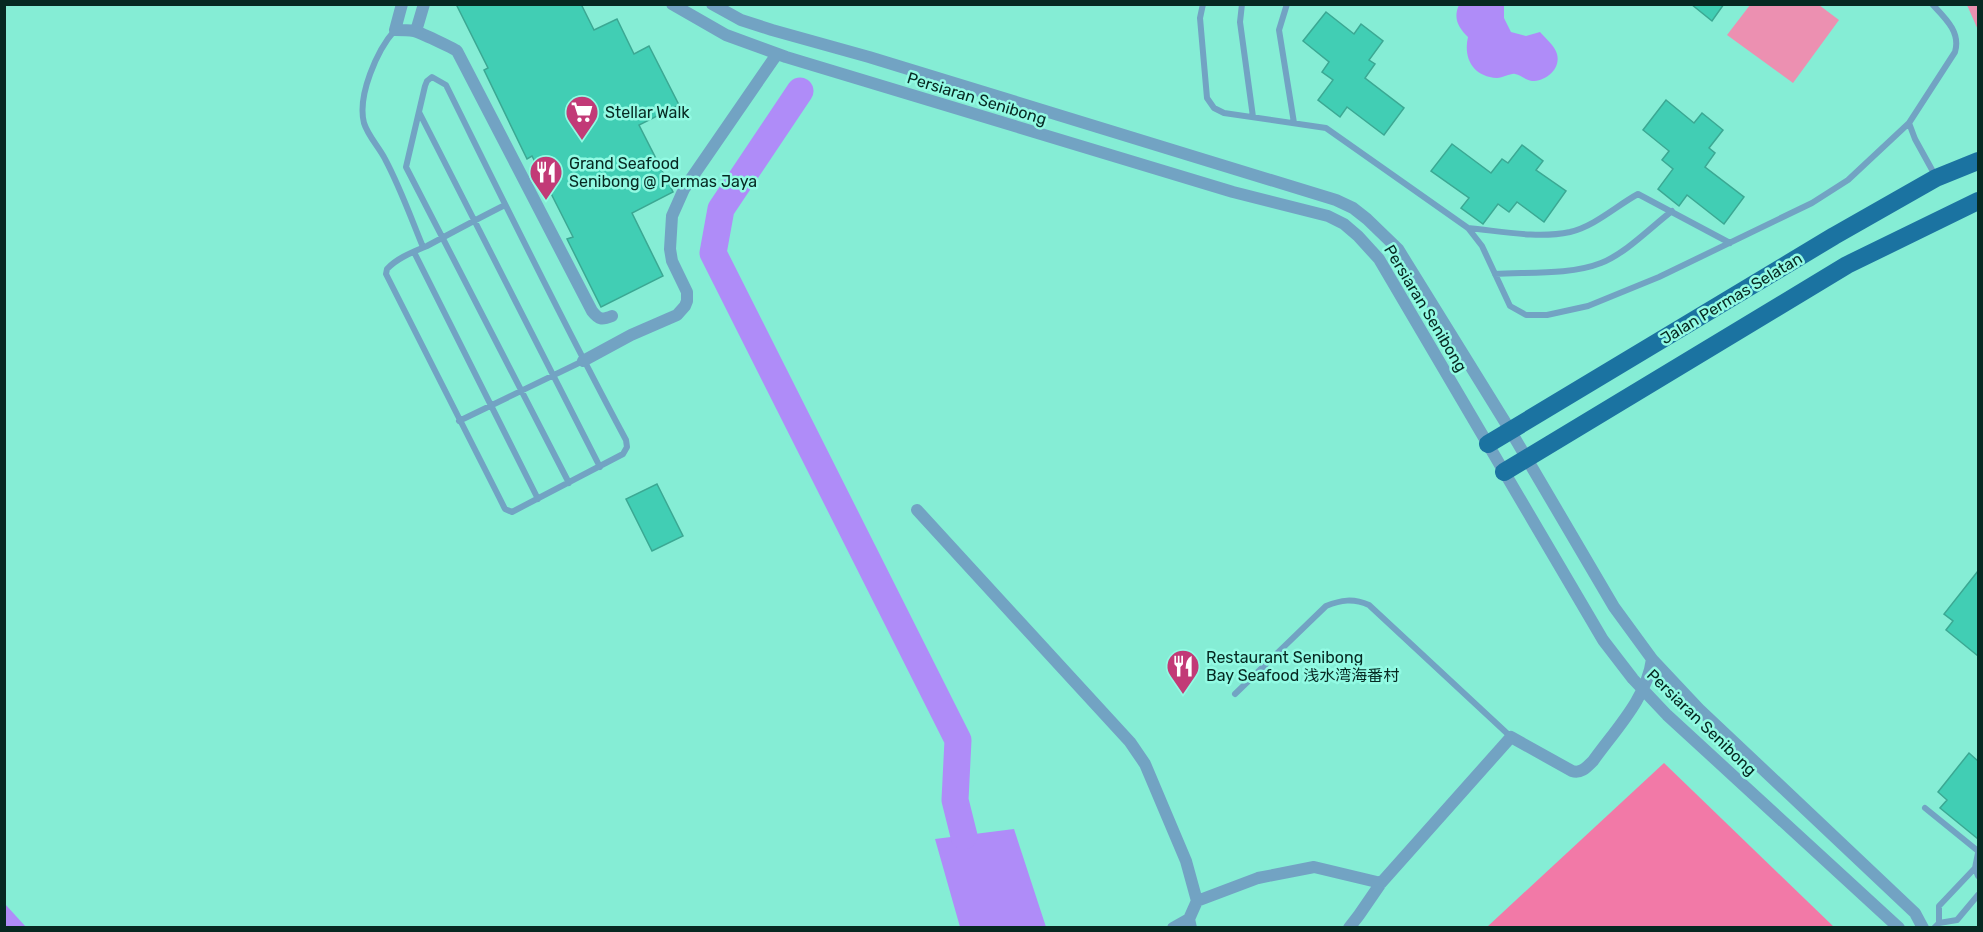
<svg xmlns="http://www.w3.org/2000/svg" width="1983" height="932" font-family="Rubik,'Noto Sans SC',sans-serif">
<rect width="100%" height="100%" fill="#85edd5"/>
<path fill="#ec90b1" d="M1750,5H1819L1839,20L1793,83L1727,35Z
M1967,5H1978V30Z"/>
<path fill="#f279a7" d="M1664,763L1834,927H1487Z"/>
<path fill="#af8cf8" d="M1459,5H1504V18L1511,32L1526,36L1540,32C1545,38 1555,46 1557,54C1561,69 1546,81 1532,81C1525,80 1521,75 1515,74C1511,73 1503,78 1497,78C1473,77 1463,58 1468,37C1458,27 1453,18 1459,5Z
M1014,829L1046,927H960L935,839Z
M5,904L26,927H5Z"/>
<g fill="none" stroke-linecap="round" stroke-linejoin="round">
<path stroke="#af8cf8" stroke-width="27" d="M800,91L721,209L713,253L958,740L955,800L964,836"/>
</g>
<path fill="#41ceb4" stroke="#3ba893" stroke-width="1.5" d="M456,4H581L594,30L617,19L634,54L649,46L679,105L639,125L673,192L632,213L663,276L601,307L567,239L573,237L532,156L527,159L484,70L488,68Z
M1691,4H1724L1712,21Z
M1326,12L1354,34L1361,24L1383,41L1369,60L1375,64L1365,78L1404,108L1384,135L1347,107L1340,117L1318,100L1333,80L1322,72L1329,62L1303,41Z
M1666,100L1694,123L1702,113L1723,130L1709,148L1715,153L1705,167L1744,197L1724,224L1687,195L1679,206L1658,189L1673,169L1662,160L1669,151L1643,130Z
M1452,144L1491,173L1502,159L1508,163L1522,145L1543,161L1536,170L1566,191L1544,222L1517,202L1509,212L1498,204L1483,224L1461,208L1469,198L1431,171Z
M657,484L683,536L652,551L626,499Z
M1978,571V656L1946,630L1953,621L1944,614Z
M1969,753L1978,761V839L1940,808L1947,800L1938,792Z"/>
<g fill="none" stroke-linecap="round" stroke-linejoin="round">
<path stroke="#72a3c3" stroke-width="6" d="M1203,4L1200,18L1207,98L1214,108L1224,113L1326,128L1468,228L1482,246L1510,306L1526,315H1547L1588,306L1659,277L1812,203L1848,180L1909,123
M1242,4L1240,22L1253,117
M1287,4L1279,30L1294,123
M1932,4C1945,18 1961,32 1955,52L1909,123L1915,139L1936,177
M395,30C377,50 357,96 364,123C368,136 379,147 385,159C400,187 411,218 423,247
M419,112L600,467
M505,205C479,218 453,232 427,246C413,252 397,258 387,269L386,274L499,497L505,509L512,512L623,454L627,447L626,440C563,323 505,204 446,85L432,77L427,81L425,86L406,167L569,483
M1468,228C1500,231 1537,239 1570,232C1595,226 1616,206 1638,194L1730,243
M414,252L538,499
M1495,274C1527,272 1571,275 1601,263C1625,254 1651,227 1672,211
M459,421L583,361
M1235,694L1326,606C1341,600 1353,598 1369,605L1511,737
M1925,808L1978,851
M1978,853L1975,868L1978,876
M1939,923V906L1975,868
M1934,928L1939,923L1957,920L1978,895"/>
<path stroke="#72a3c3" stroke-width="12" d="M402,4L395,30C401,30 408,30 414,31C419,32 453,48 457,51L592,311C599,320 602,320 612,316
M672,4L726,35L786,57L1233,192L1328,216L1344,224L1358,236L1379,259L1603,640L1633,679L1667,715L1899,928
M712,4L741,20L772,30L869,57L1336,200L1353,208L1367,219L1398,249L1510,430L1614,607L1652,659L1699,709L1915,913L1923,928
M416,31L424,4
M583,361L631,335L677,315L685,306L687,301V292L672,261L670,249L672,216L684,189L777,54
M917,510L1130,742L1145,764L1186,861L1197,901L1189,919L1191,928
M1197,901L1258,878L1314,867L1381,883
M1173,928L1189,919
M1349,928L1359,915L1381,883L1511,737L1572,771C1581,774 1587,767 1593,761C1615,730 1647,698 1652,659"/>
<path stroke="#1b73a1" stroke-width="18" d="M1488,444L1834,236L1936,178L1978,161
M1504,472L1847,265L1978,201"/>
</g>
<defs>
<symbol id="supermarket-pin" viewBox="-11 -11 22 30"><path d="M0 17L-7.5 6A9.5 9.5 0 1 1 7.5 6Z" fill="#c23a77" stroke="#92fae3"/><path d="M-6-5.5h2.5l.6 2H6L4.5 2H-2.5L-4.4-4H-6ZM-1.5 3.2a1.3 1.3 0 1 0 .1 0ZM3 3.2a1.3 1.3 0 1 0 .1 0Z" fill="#fff"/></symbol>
<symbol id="restaurant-pin" viewBox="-11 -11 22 30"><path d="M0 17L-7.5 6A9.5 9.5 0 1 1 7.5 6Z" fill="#c23a77" stroke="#92fae3"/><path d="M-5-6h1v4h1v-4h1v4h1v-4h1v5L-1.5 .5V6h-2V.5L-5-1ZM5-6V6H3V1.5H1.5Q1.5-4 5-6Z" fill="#fff"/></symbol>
</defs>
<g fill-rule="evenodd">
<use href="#supermarket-pin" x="563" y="93" width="38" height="52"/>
<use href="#restaurant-pin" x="527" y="153" width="38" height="52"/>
<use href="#restaurant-pin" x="1164" y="647" width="38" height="52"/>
</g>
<g text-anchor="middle" stroke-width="5" stroke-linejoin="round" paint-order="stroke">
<g font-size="16" fill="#062922" stroke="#92fae3">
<text transform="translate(977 98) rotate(17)" y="6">Persiaran Senibong</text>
<text transform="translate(1731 298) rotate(-31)" y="6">Jalan Permas Selatan</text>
<text transform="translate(1426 308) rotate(59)" y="6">Persiaran Senibong</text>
<text transform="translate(1702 722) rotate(44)" y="6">Persiaran Senibong</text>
</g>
<g font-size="16" fill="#062922" stroke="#92fae3" text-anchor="start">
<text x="605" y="118">Stellar Walk</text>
<text x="569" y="169">Grand Seafood<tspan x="569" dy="18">Senibong @ Permas Jaya</tspan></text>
<text x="1206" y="663">Restaurant Senibong<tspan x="1206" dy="18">Bay Seafood 浅水湾海番村</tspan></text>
</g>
</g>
<rect width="1983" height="932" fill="none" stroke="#062922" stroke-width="12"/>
</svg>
